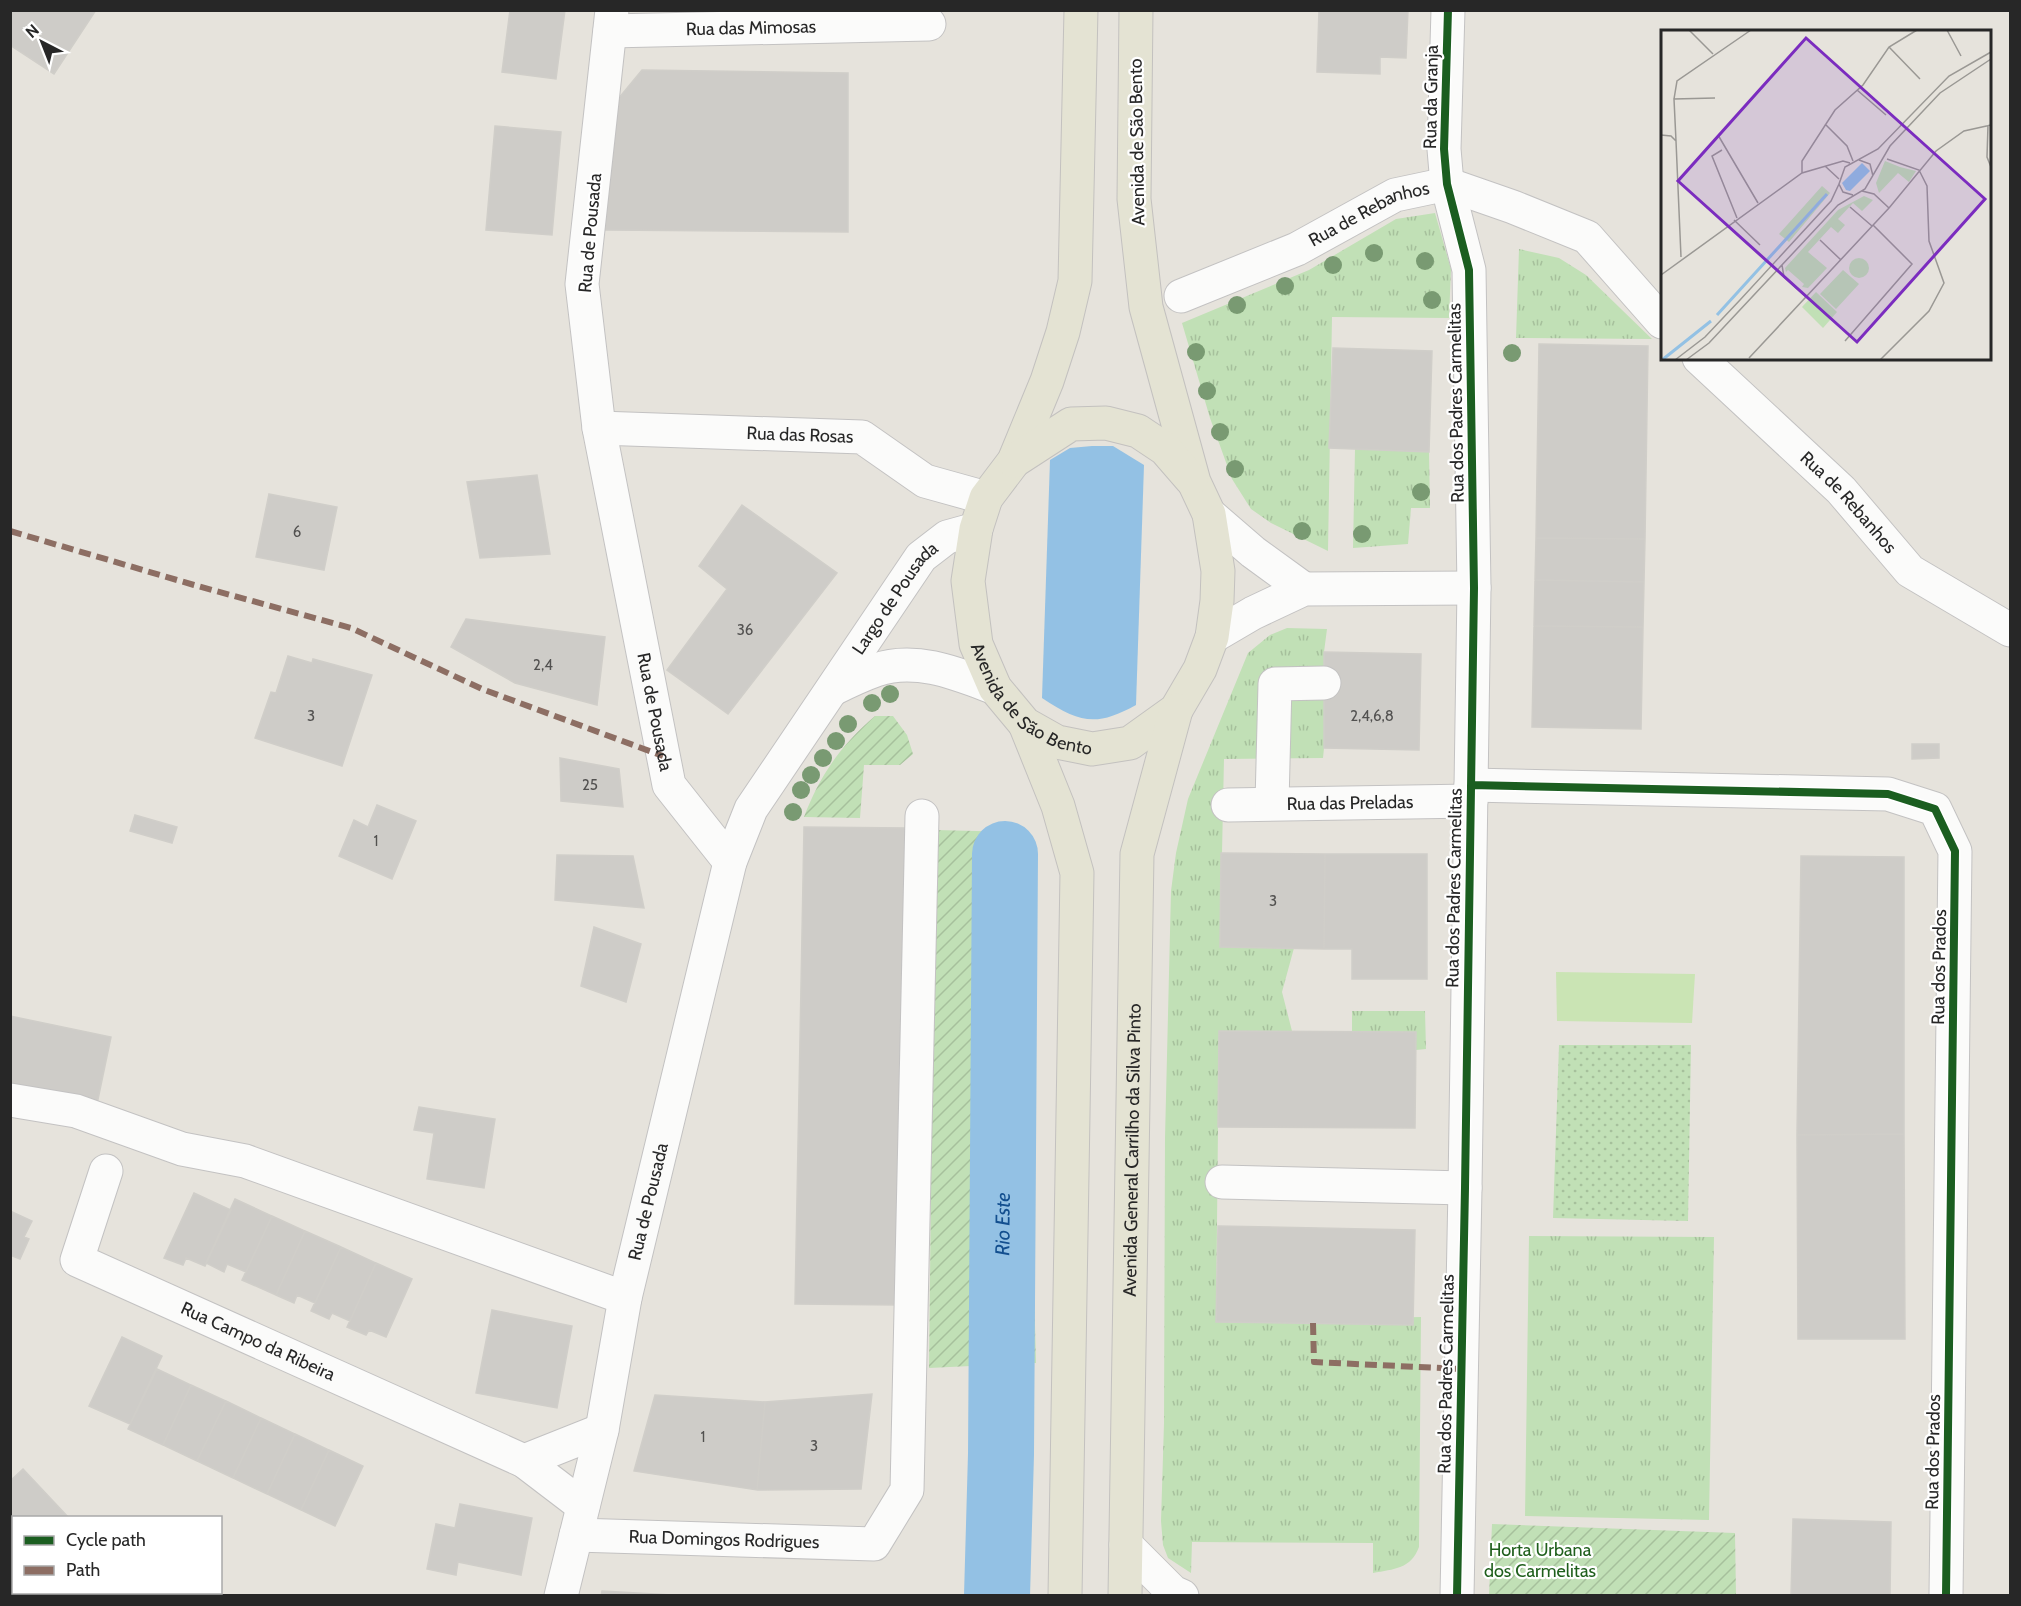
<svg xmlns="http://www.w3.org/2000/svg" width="2021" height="1606" font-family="Cabin,sans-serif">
<defs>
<pattern id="grass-tufts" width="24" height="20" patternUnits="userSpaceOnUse" patternTransform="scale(1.5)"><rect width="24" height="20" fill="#c1e0b6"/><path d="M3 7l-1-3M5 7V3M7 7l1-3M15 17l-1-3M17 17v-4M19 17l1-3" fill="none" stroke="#a6c09c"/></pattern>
<pattern id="park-dots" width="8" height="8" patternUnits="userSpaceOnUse" patternTransform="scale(1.5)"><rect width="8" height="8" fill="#c1e0b6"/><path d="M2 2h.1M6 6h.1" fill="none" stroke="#a6c09c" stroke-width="1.8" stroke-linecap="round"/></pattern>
<pattern id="garden-furrows" width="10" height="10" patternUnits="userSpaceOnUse" patternTransform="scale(1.5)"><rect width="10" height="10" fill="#c1e0b6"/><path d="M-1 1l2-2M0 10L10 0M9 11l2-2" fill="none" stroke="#a6c09c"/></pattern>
</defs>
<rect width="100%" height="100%" fill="#e6e3dc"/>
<path fill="url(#grass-tufts)" d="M1435,213L1451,269L1449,318L1332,317L1328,551L1271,523L1251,509L1232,479L1210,418L1182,323L1309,270L1396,219Z
M1519,249L1559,258L1586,275L1652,339L1516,338Z
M1355,449L1429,452L1430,508H1411L1408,544L1353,548Z
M1287,628L1327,629L1324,652V748L1323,758L1224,759L1220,947L1294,948L1282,992L1292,1031H1219L1216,1321L1421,1317L1419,1547C1411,1569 1394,1569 1373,1573V1543L1192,1542L1191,1573L1168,1558L1163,1545L1161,1521L1164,1423L1165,1138L1171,891L1176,853L1188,799L1248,653L1270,635Z
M1352,1011H1425L1426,1049L1416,1050L1415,1032H1352Z
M1529,1236L1714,1237L1709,1520L1525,1516Z"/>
<path fill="url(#park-dots)" d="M1559,1045H1691L1688,1221L1553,1218Z"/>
<path fill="url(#garden-furrows)" d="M875,716H893L907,735L913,754L900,765H864L860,818L804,817C820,775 841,745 875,716Z
M935,830L1022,832L1036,1363L929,1368Z
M1492,1524L1735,1533L1736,1595H1489Z"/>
<path fill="#cae4b4" d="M1556,972L1695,974L1692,1023L1557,1021Z"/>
<path fill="#93c1e4" d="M1092,446H1113L1144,465L1136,705C1096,727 1080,723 1042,698L1050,460L1070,448Z"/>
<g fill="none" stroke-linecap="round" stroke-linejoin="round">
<path stroke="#93c1e4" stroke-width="66" id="s1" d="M997,1596L1001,1454L1005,854"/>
</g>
<path fill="#ceccc8" stroke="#d0cec9" stroke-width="1.5" d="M10,10H96L54,74L10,45Z
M510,10H565L556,79L502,72Z
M1319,10H1408L1406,58L1380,57V74L1317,72Z
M642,70L848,73V232L605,230L618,99Z
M495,126L561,132L552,235L486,230Z
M1539,344L1648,346L1645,539L1536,538Z
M1333,348L1432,351L1429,452L1329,448Z
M537,475L550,554L480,558L467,482Z
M269,494L337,507L324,570L256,557Z
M742,505L837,573L728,714L667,670L727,589L699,566Z
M1536,538L1645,539L1644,582L1535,580Z
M1535,580L1644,582L1643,627L1534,626Z
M466,619L605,637L597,705L515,683L451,647Z
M1534,626L1643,627L1641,729L1532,727Z
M1324,652L1421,654L1419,750L1324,748Z
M288,656L312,663L313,659L372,675L342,766L255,738L271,692L276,693Z
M1912,744H1939V758L1912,759Z
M560,758L619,769L623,807L561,801Z
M377,805L416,821L392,879L339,856L354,820L368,827Z
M135,815L177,827L172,843L130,831Z
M804,827L908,828L899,1305L795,1304Z
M1221,853L1325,854L1324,949L1220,947Z
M1325,854H1427V979H1352V949H1324Z
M557,855L633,856L644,908L555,900Z
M1801,856L1904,857V1134L1797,1135Z
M594,927L641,944L626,1002L581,986Z
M10,1016L111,1037L97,1104L10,1086Z
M1219,1031L1416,1032L1415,1128L1218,1127Z
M419,1107L495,1119L484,1188L427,1179L434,1133L414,1130Z
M1904,1134L1905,1339H1798L1797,1135Z
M194,1193L231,1210L205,1266L186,1258L183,1265L164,1258Z
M235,1199L272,1216L246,1272L227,1264L224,1272L206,1263Z
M10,1211L32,1221L24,1237L29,1239L20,1259L10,1255Z
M272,1216L305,1231L276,1295L242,1280Z
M1218,1226L1415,1230L1413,1325L1216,1322Z
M305,1231L341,1247L315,1303L297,1295L294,1303L276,1295Z
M341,1247L376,1263L350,1321L332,1313L329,1319L311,1311Z
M376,1263L412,1279L386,1337L369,1330L366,1335L347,1327Z
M492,1310L572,1326L557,1408L476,1393Z
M122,1337L162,1356L130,1424L89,1406Z
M157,1369L191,1385L163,1445L128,1429Z
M191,1385L226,1401L197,1461L163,1445Z
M872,1394L861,1489L757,1490L765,1402Z
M655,1395L765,1402L757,1490L634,1471Z
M226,1401L261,1418L233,1478L197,1461Z
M261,1418L295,1434L267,1494L233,1478Z
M295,1434L329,1450L301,1510L267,1494Z
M329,1450L363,1466L335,1526L301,1510Z
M23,1469L69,1518H14V1551L10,1548V1481Z
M460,1504L532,1518L521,1575L458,1562L456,1575L427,1569L436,1524L455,1528Z
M1793,1519L1891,1522L1890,1596H1791Z
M602,1591L690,1596H601Z
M105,1592H160L163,1596H102Z"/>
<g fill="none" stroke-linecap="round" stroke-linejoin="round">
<defs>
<g id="minor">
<path id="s2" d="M612,10L582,284L599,428L669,785L730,862"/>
<path d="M1448,10L1444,149L1447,184L1469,270L1474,588L1465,1188L1457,1596"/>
<path id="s3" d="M610,31L929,24"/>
<path id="s4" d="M1181,296L1297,249L1395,195L1447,184L1513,207L1587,237L1662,322"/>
<path id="s5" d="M1699,358L1841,490L1910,571L2010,630"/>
<path id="s6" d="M599,428L862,437L925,481L986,498"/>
<path d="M1209,514L1253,552L1304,589"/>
<path d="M1212,637L1253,613L1304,589L1474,588"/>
<path d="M833,689C847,682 862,675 876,670C916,656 958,674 995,688"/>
<path d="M1471,785L1888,794L1935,809L1955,851L1946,1596"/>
<path d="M1272,803L1275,684L1324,683"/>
<path id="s7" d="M1228,805L1471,801"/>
<path d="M10,1100L76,1111L182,1149L245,1161L625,1298"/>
<path id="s8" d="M106,1171L77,1260L524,1461L583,1506"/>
<path d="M1222,1182L1465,1188"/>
<path d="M524,1461L602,1430"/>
<path id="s9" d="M576,1535L874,1544L907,1490L922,816"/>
<path d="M1126,1545L1173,1592L1182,1596"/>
<path id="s10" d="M561,1596L602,1430L625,1298L730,862L751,809L921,557L947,537L976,529"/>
</g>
<g id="major">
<path id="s11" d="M1081,10L1075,281L1063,332L1047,381L1014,461L986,498L976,529L968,581L976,644L995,688L1025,724L1057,742L1092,749L1130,743L1176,710L1200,669L1212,637L1217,601L1218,571L1209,514L1194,482L1146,307L1134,199L1136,10"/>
<path d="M1014,461L1071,424L1106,423L1138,431L1165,449L1191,479"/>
<path d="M1025,724L1058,806L1077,873L1065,1596"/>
<path id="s12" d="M1125,1596L1137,854L1176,710"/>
</g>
</defs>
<use href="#minor" stroke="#c3c2c2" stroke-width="35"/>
<use href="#major" stroke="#c3c1bf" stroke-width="35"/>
<use href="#minor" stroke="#fbfbfa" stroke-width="33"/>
<use href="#major" stroke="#e4e3d3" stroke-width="33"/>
<path stroke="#8d6e63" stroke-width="6" stroke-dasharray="12 6" stroke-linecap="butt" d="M10,531L194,585L351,628L482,689L663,756
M1313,1323L1314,1362L1461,1369"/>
<defs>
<path id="cycleway" d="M1448,10L1444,149L1447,184L1469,270L1474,588L1465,1188L1457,1596
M1471,785L1888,794L1935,809L1955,851L1946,1596"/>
</defs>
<use href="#cycleway" stroke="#fff" stroke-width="11"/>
<use href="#cycleway" stroke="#1b5e20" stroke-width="8"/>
</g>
<g fill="#799a72">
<circle cx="1374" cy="253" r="9"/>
<circle cx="1425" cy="261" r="9"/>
<circle cx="1333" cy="265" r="9"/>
<circle cx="1285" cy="286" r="9"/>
<circle cx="1432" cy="300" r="9"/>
<circle cx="1237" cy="305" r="9"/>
<circle cx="1196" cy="352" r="9"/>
<circle cx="1512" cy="353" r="9"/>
<circle cx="1207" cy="391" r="9"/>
<circle cx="1220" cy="432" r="9"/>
<circle cx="1235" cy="469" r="9"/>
<circle cx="1421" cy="492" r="9"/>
<circle cx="1302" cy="531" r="9"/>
<circle cx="1362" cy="534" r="9"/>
<circle cx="890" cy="694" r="9"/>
<circle cx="872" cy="703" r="9"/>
<circle cx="848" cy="724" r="9"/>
<circle cx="836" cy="741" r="9"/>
<circle cx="823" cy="758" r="9"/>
<circle cx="811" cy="775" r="9"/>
<circle cx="801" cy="790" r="9"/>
<circle cx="793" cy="812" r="9"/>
</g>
<g text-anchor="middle" stroke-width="4.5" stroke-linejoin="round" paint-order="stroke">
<g font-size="15" fill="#525150">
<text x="297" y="537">6</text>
<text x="745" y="635">36</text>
<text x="543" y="670">2,4</text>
<text x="311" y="721">3</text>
<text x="1372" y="721">2,4,6,8</text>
<text x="590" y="790">25</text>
<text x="376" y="846">1</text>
<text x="1273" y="906">3</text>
<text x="703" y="1442">1</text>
<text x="814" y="1451">3</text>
</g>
<g font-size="18" fill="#272727" stroke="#fff">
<text dy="6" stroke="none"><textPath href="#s3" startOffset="141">Rua das Mimosas</textPath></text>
<text transform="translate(1431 97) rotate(-89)" y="6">Rua da Granja</text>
<text transform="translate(1137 142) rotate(-91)" y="6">Avenida de São Bento</text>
<text dy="6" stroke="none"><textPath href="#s4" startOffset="206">Rua de Rebanhos</textPath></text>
<text transform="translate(590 233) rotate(-85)" y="6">Rua de Pousada</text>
<text transform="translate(1456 403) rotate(-91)" y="6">Rua dos Padres Carmelitas</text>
<text dy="6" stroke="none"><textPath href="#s6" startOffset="201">Rua das Rosas</textPath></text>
<text dy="6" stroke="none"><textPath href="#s5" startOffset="208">Rua de Rebanhos</textPath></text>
<text dy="6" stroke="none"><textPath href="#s10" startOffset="1066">Largo de Pousada</textPath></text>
<text dy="6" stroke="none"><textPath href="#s11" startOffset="740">Avenida de São Bento</textPath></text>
<text dy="6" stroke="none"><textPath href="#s2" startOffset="710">Rua de Pousada</textPath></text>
<text dy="6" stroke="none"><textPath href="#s7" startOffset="122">Rua das Preladas</textPath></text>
<text transform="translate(1454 888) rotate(-89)" y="6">Rua dos Padres Carmelitas</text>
<text transform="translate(1939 967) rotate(-89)" y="6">Rua dos Prados</text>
<text dy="6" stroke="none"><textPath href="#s12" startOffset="446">Avenida General Carrilho da Silva Pinto</textPath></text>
<text dy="6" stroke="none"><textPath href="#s10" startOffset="404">Rua de Pousada</textPath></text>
<text dy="6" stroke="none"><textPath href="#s8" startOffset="292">Rua Campo da Ribeira</textPath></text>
<text transform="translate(1446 1374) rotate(-89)" y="6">Rua dos Padres Carmelitas</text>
<text transform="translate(1933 1452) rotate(-89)" y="6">Rua dos Prados</text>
<text dy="6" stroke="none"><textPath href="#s9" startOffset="148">Rua Domingos Rodrigues</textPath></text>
</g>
<g font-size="18" fill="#1f5f1c" stroke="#fff">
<text x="1540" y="1556">Horta Urbana<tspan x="1540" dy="21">dos Carmelitas</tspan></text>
</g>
<g font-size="20" font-style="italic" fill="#134f8f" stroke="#fff">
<text dy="7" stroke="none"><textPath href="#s1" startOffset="372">Rio Este</textPath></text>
</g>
</g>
<g transform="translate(1661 30)">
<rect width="330" height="330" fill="#e6e3dc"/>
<path d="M224,131L239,137L255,141L248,152L237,143L218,163L215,153ZM203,166L212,170L201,181L192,173L177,189L184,195L177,203L170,197L147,222L166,238L147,258L141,257L143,254L127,240L125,242L124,238L177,180ZM182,240L198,254L175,279L159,264Z" fill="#c1e0b6"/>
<path d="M188 238a10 10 0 1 1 20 0a10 10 0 1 1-20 0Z" fill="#c1e0b6"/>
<path d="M161,156L169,163L128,212L118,204ZM155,262L176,282L162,298L141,277Z" fill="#c1e0b6"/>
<path d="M201,133L209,141L189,161L185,160L181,153Z" fill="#93c1e4"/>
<path fill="none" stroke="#93c1e4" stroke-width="3" d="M56,285L166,164M1,330L50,291"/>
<path fill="none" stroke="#9a9894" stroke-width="1.5" d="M28,0L52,24M286,0L300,26M228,17L259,49M196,60L225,85M13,69L16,51L90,0M164,94L186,116L192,131M327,95L326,127L330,137M0,105L10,106L15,111L20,227M57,105L97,173M15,111L13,69L54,68M61,120L51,126L76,188M198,130L209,134L212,146M164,136L178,149M141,143V131L174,80L202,55L228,17L256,0M201,161L213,164L228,178M192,165L182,162L178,154L184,137L217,119L288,46L330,22M189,177L211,196M73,190L99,215M159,210L180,230M121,235L123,247L145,267M0,245L141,143L182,131L189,133M184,311L251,234L212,195M88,328L228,178L275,121L303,101L330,95M14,330L44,307L79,270L170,171L178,154M25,330L48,313L177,175L204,159L229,116L279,63L330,29M219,330L268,281L283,253L268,211L266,156L258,140L226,129"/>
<path fill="#7b2cbf" fill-opacity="0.15" stroke="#7b2cbf" stroke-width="3" d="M145,8L324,169L196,312L17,151Z"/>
<rect width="330" height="330" fill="none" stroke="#272727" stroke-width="3"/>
</g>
<rect width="2021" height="1606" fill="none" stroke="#272727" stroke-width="24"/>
<rect x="12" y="1516" width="210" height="78" fill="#ffffff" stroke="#a9a9a9" stroke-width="1.5"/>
<rect x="24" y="1536" width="30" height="9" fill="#1b5e20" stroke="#a9a9a9" stroke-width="1.5"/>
<text x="66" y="1546" font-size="18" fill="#272727">Cycle path</text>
<rect x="24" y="1566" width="30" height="9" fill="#8d6e63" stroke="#a9a9a9" stroke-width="1.5"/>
<text x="66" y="1576" font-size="18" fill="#272727">Path</text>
<g transform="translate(42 42) rotate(318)" stroke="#ffffff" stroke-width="4.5" paint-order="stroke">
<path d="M0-4.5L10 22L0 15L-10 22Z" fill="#272727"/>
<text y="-9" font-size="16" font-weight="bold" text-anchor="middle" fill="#272727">N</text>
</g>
</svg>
